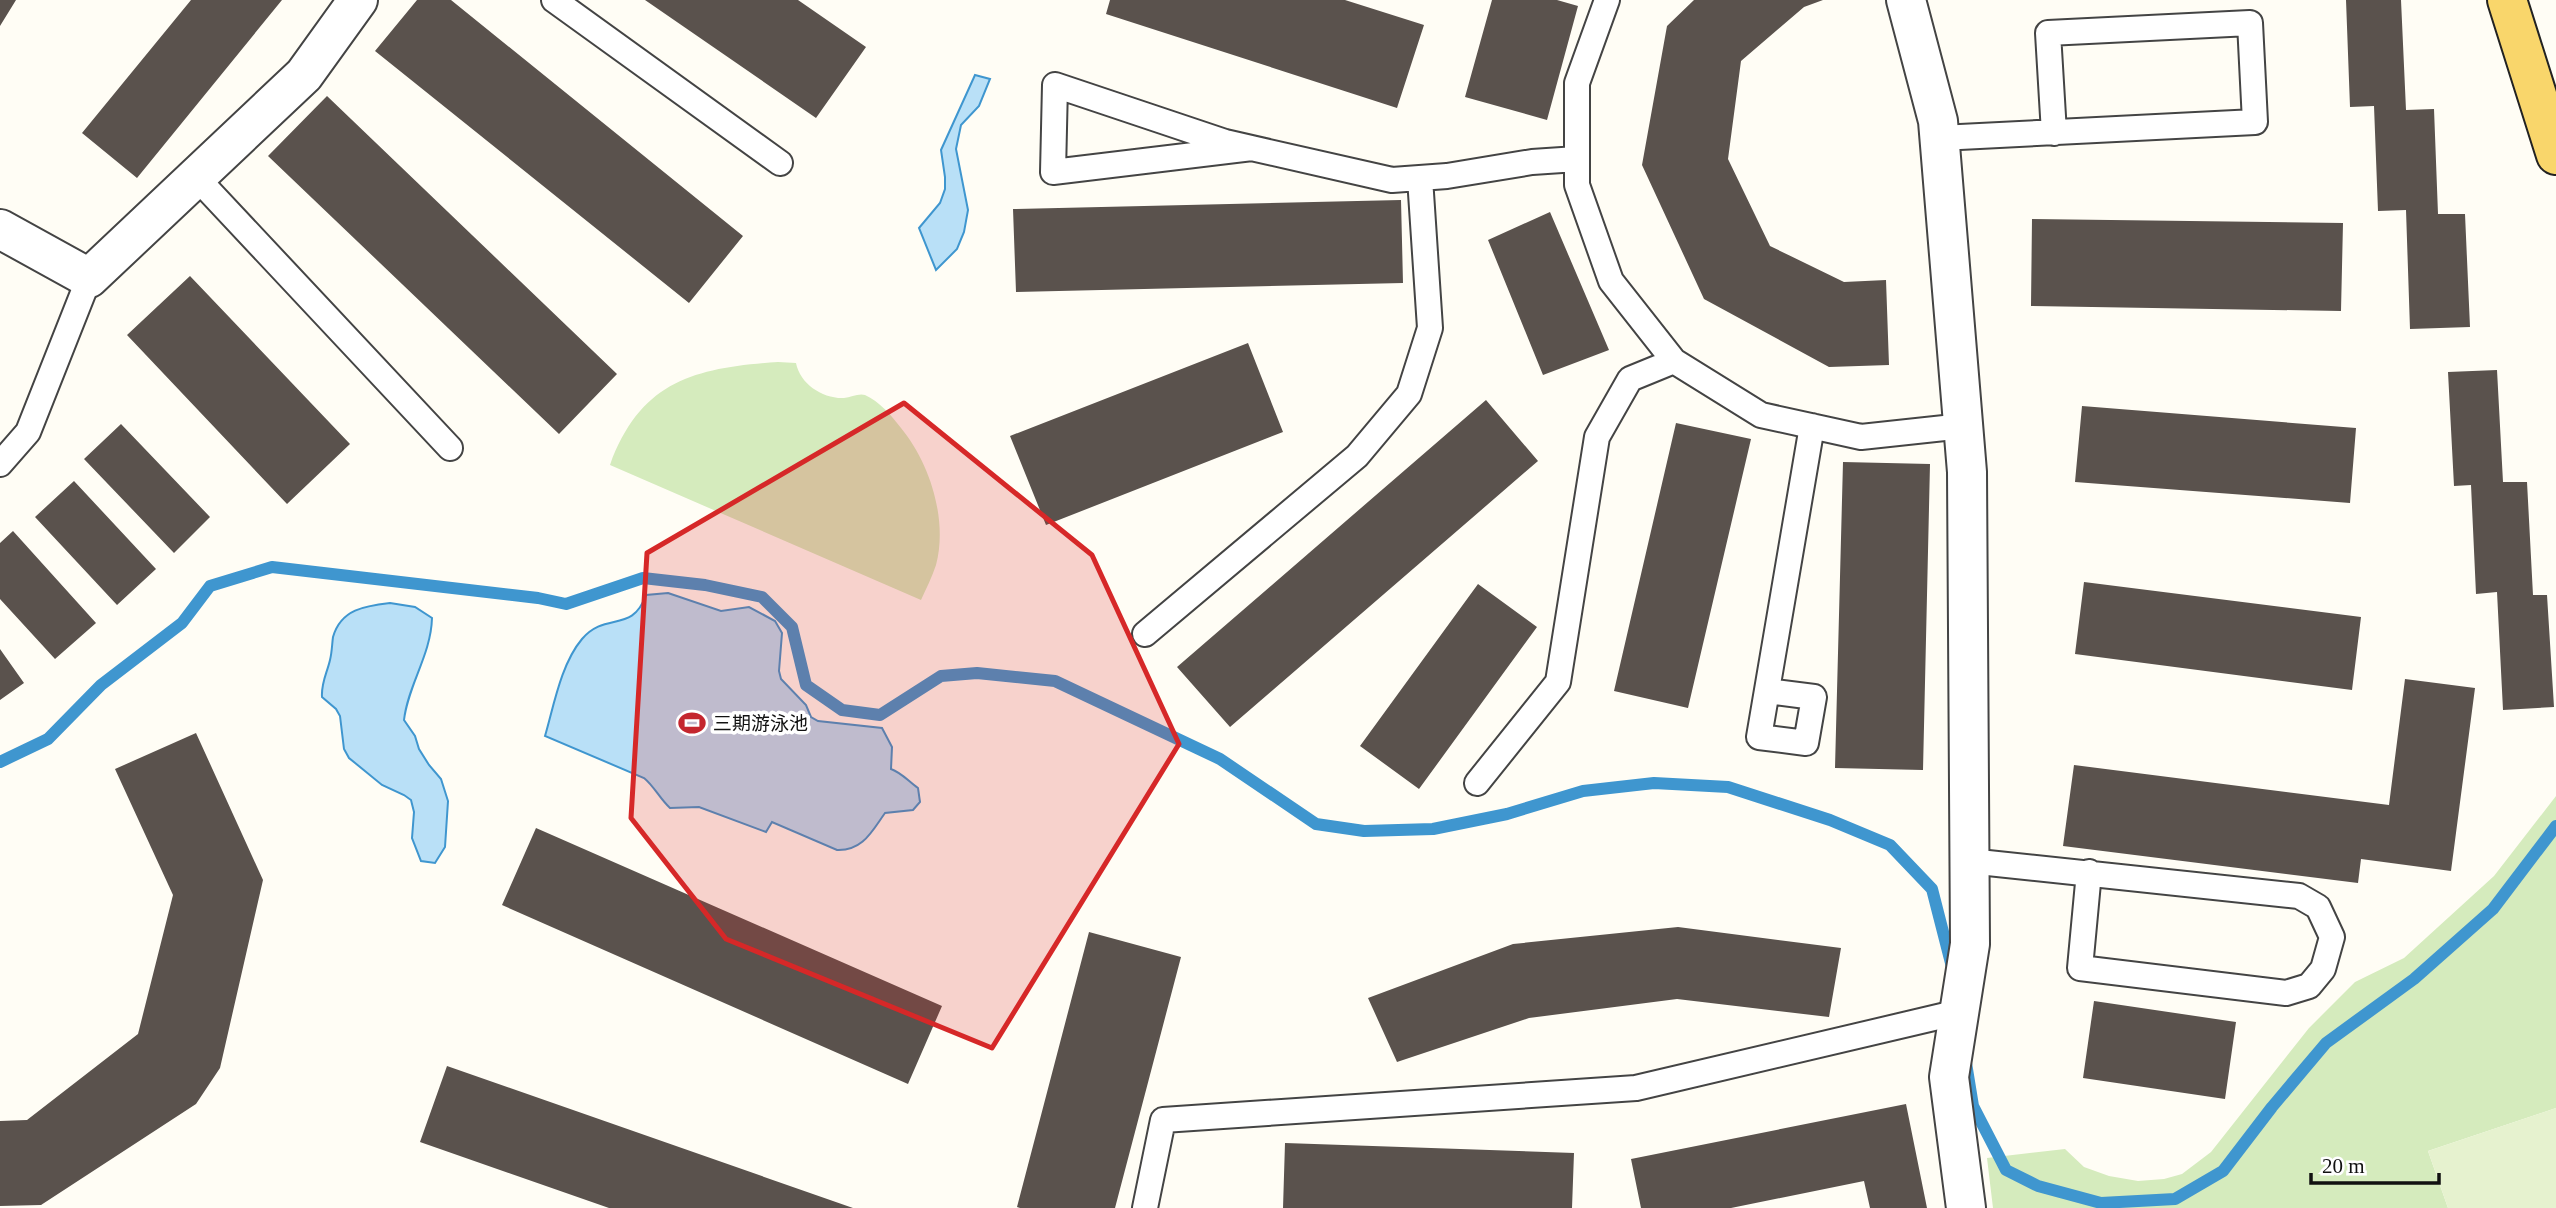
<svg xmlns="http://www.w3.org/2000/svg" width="2556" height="1208" font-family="'Times New Roman','Noto Sans SC',serif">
<rect width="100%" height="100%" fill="#fffdf5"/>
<path fill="#d5ebbd" d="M778,362L796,363C800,384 823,399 844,398C851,397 859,393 865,395C879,401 892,416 901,428C930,463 948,520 936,565C932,577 926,589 921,600L610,465C641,380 696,368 778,362Z
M2556,796V1108L2428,1151L2448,1208H1993L1987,1158L2065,1149L2084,1167L2109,1176L2138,1181L2164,1179L2182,1174L2211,1152L2309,1028L2355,982L2404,958L2494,876Z"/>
<path fill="#e6f2cf" d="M2556,1108V1208H2448L2428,1151Z"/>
<path fill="#b9e0f7" stroke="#3f96cf" stroke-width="2" d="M975,75L990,79L979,106L961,125L956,149L968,210L964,232L957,249L936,270L919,228L940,203L945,189V177L941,150Z
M668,593L721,611L749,607L775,621L782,633L779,671L781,679L806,705L811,717L818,721L882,728L892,747L891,769C902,773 908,781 918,788L920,802L913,810L885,813C872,831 863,851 837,850L772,822L766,832L699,807L670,808C660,799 654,786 644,778L545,736C554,705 561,664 582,639C606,611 632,634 646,595Z
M390,603L415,607L432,618C431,655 408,685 404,720L415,736L419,749L429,765L441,779L448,801L445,847L435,863L421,861L412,838L414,812L411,800L404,795L382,785L349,758L344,749L340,716L336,709L322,697C321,683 327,673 330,660C332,652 332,644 333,637C341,609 365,606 390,603Z"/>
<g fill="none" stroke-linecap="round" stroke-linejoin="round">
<path stroke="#3f96cf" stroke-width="12" d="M0,762L48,739L101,685L182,623L210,586L272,567L538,598L566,604L643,578L705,585L762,597L792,627L806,685L842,710L880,715L941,676L977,673L1055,681L1220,759L1316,824L1364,831L1433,829L1507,814L1583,791L1654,783L1728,787L1830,820L1890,845L1932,889L1952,967
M1966,1063L1973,1106L2006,1170L2038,1186L2101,1203L2175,1199L2223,1171L2272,1107L2326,1043L2414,979L2493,909L2556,826"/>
</g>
<path fill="#5a524d" d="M0,0H16L0,26Z
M191,0H282L137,178L82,133Z
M417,0H451L743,236L689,303L375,51Z
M645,0H798L866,47L816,118Z
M1110,0H1345L1424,25L1397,108L1106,14Z
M1492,0H1557L1578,6L1547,120L1465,97Z
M1694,0H1823L1804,7L1741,61L1728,159L1770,246L1844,282L1886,280L1889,365L1829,367L1704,299L1642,165L1667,26Z
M2346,0H2401L2406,110L2434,109L2438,214H2465L2470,327L2410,329L2406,210L2378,211L2374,106L2350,107Z
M327,96L617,374L559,434L268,156Z
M1401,200L1403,283L1016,292L1013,209Z
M1550,212L1609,350L1543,375L1488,240Z
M2032,219L2343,223L2341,311L2031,306Z
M190,276L350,444L287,504L127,335Z
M1248,343L1283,432L1046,525L1010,436Z
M2497,370L2503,482H2527L2533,595H2547L2554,707L2503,710L2497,592L2476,594L2471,485L2454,486L2448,372Z
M1486,400L1538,461L1230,727L1177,667Z
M2082,406L2356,428L2350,503L2075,482Z
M1676,423L1751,439L1688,708L1614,691Z
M121,424L210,517L174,553L84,459Z
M1843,462L1930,464L1923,770L1835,768Z
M74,481L156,569L117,605L35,517Z
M13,531L96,623L55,659L0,599V543Z
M2084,582L2361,617L2352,690L2075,654Z
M1478,584L1537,627L1419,789L1360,746Z
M0,649L24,683L0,700Z
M2405,679L2475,688L2451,871L2361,859L2358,883L2063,846L2074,765L2389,805Z
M196,733L263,880L220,1068L196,1104L41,1205L0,1206V1121L27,1120L138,1034L173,895L115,769Z
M536,828L942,1006L908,1084L502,905Z
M1678,927L1841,948L1829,1017L1677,999L1529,1018L1397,1062L1368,998L1513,944Z
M1089,932L1181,957L1115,1208H1020L1017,1207Z
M2094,1001L2236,1022L2225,1099L2083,1078Z
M447,1066L853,1208H609L420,1142Z
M1906,1104L1927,1208H1870L1864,1181L1731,1208H1641L1631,1159Z
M1285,1143L1574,1153L1572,1208H1283Z"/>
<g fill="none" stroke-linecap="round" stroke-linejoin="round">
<defs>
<path id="service" d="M554,0L780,163
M1607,0L1577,83V185L1611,281L1674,361L1761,415L1861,437L1963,426
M1940,138L2255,122L2250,23L2048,33L2054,133
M1252,148L1053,172L1055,85L1225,142L1392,180L1447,176L1532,162L1577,159
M196,177L450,448
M0,464L28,432L89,278
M1145,634L1357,456L1409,394L1430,328L1420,178
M1767,691L1814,697L1806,743L1759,737L1812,426
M1477,783L1558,682L1597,437L1630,379L1674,361
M1969,861L2299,896L2318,907L2332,937L2323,969L2309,986L2286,993L2080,968L2089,872
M1145,1208L1163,1120L1636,1088L1959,1012"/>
<path id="minor" d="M1906,0L1938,121L1967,472L1970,944L1949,1077L1966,1208
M0,229L89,278L304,75L358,0"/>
<path id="primary" d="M2507,0L2556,155"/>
</defs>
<use href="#service" stroke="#444" stroke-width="28"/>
<use href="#minor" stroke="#444" stroke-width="42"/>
<use href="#primary" stroke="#222" stroke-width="42"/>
<use href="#service" stroke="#fff" stroke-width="24"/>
<use href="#minor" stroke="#fff" stroke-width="38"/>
<use href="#primary" stroke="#f9d66b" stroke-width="38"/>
</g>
<path fill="#d62828" fill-opacity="0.2" stroke="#d62828" stroke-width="5" stroke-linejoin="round" d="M904,403L1092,555L1179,744L992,1048L726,939L631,818L647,553Z"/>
<defs>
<symbol id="stadium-bare" viewBox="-9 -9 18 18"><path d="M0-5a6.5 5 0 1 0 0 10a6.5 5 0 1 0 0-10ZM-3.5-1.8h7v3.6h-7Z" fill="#c4262e" stroke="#fff" stroke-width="2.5" paint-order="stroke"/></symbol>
</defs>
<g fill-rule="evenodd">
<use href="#stadium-bare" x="673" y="704" width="38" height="38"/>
</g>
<g text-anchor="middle" stroke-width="7" stroke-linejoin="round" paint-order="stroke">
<g font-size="19" fill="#111" stroke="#fff" text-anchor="start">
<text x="713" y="730">三期游泳池</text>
</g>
</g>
<path d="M2311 1173v10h128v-10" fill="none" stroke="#111111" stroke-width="3.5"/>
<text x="2322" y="1173" font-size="21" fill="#111111" stroke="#ffffff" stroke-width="5" paint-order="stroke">20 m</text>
</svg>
